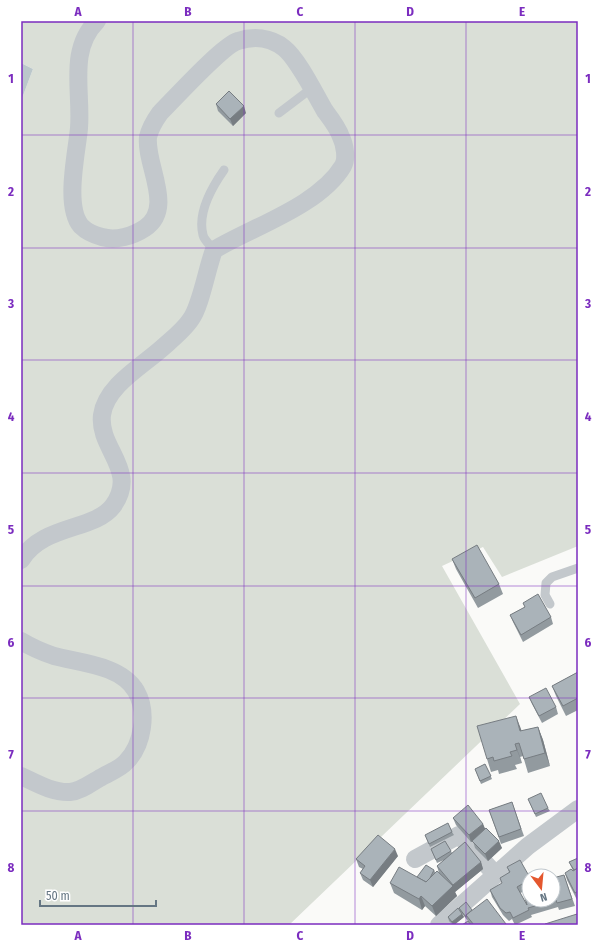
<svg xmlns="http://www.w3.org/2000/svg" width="599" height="946" font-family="'Fira Sans Condensed',sans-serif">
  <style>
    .green { fill: #dadfd7 }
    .water { fill: #bbc7cb }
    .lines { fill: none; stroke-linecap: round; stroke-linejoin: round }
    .lane { stroke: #c3c8cc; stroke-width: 9 }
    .street { stroke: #c3c8cc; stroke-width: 18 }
    .wall { fill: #929a9f; fill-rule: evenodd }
    .shaded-wall { fill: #777d82 }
    .building { fill: #aab3b9; stroke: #777d82 }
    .grid { fill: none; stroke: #7b2cbf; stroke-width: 1; stroke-opacity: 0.55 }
    .neatline { fill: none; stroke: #7b2cbf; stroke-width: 1.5 }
    .grid-label { font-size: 13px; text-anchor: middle; font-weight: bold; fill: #7b2cbf }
  </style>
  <rect width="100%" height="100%" fill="#fafaf8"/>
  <path class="green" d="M21,21h557v525l-76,31 -19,-30 -41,19 78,138 -231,221h-268v-824l12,-32 -12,-6z"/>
  <path class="water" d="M21,63l12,6 -12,32z"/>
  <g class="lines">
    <g class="lane">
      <path d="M279,113l33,-25"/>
      <path d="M214,250c-3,-4 -10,-10 -11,-15 -6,-23 9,-48 21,-65"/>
      <path d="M550,604l-5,-9 1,-12 6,-6 26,-9"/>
    </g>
    <g class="street">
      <path d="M21,560c22,-36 73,-29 92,-54 26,-36 -15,-57 -11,-91 4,-29 40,-49 59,-66 10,-9 23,-19 30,-30 10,-14 16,-51 23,-69 38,-23 105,-44 129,-84 4,-7 2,-21 -2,-29 -3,-9 -10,-18 -16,-26 -10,-17 -27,-52 -41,-63 -14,-11 -31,-12 -46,-7 -15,4 -64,58 -78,72 -5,7 -10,15 -12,24 -3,28 27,71 -3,91 -12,8 -29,13 -43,9 -8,-2 -15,-5 -21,-11 -17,-20 -4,-74 -2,-98 3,-37 -11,-78 18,-107"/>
      <path d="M21,641c10,6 21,11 33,15 26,7 67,9 82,35 12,21 7,54 -10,71 -6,7 -18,11 -26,16 -9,5 -19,13 -30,14 -17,1 -34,-9 -49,-16"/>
      <path d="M415,859l44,-24 37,40"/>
      <path d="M439,925l89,-79 50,-37"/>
    </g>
  </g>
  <g class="wall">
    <path d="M216,104l30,9 -13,13 -15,-15z"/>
    <path d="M452,559l47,25 4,10 -25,14 -22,-39z"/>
    <path d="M523,603l28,14 2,7 -30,18 -10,-20 -3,-7 15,-8z"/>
    <path d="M578,672v38l-12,6 -10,-20 -4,-10z"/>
    <path d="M529,697l27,10 2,7 -16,9 -10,-19z"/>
    <path d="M538,727l5,13 7,26 -22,7 -5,-17 -3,1 2,6 -7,2 2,4 -18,5 -1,-4 -7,2 -4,-13 34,-28z"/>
    <path d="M485,764l7,15 -11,5 -6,-15z"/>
    <path d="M528,799l20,9 2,3 -14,6z"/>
    <path d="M512,802l12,34 -23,8 -12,-34z"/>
    <path d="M453,818l30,6 2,5 17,19 -14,13 -13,-13 -2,-7 -2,1 -15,-17z"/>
    <path d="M452,832l2,3 -24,12 -5,-12z"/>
    <path d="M431,849l20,2 1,2 29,9 2,7 -28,23 2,4 -21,20 -11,-10 -3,4 -28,-17 -4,-10 27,-6 17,-7 1,2 4,1 -2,-7 7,-6 -7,3z"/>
    <path d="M398,856l-25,31 -10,-7 -3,-7 3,-4 -4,-2 -3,-8z"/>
    <path d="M578,858v41l-1,1 -10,-20 -2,-7 8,-2 -4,-9z"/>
    <path d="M507,867l22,9v24l35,-25 11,31 -16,4 -1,-3 -27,8 1,2 -17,8 -3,-6 -3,2 -6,-6 -11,-18 -2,-7 12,-6 7,-12zM523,892l4,13 -7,-12z"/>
    <path d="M459,908l13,2 34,14v1h-35l-11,-14z"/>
    <path d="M462,914l2,3 -10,8h-1l-4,-4 -1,-4z"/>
  </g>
  <g class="shaded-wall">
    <path d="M244,106l2,7 -13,13 -3,-7z"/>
    <path d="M516,716l5,13 4,16 -5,-14z"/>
    <path d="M538,727l5,13 7,26 -5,-13z"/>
    <path d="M515,744l5,13 2,6 -5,-13z"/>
    <path d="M483,824l3,7 -15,11 -2,-7z"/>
    <path d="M499,841l3,7 -14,13 -3,-7z"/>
    <path d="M395,849l3,7 -25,31 -3,-7z"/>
    <path d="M481,862l2,7 -28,23 2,4 -21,20 -4,-10 21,-21z"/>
    <path d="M421,896l4,10 -3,4 -3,-11z"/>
    <path d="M462,914l2,3 -10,8h-1l-1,-3z"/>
  </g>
  <g class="building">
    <path d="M229,91l15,15 -14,13 -14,-15z"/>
    <path d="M477,545l22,39 -24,14 -23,-39z"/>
    <path d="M538,594l13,23 -30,18 -11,-20 15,-8 -2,-4z"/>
    <path d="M578,672v26l-15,8 -11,-20z"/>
    <path d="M546,688l10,19 -17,9 -10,-19z"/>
    <path d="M516,716l4,15 18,-4 7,26 -21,6 -5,-16 -4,1 2,6 -7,2 2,4 -18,5 -1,-4 -6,2 -10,-33z"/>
    <path d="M485,764l6,12 -11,5 -5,-12z"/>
    <path d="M541,793l7,15 -13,6 -7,-15z"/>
    <path d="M512,802l9,27 -22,8 -10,-27z"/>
    <path d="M468,805l15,19 -14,11 -16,-17z"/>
    <path d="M448,823l4,9 -23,12 -4,-9z"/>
    <path d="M486,828l13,13 -14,13 -13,-13z"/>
    <path d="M378,835l17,14 -25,31 -10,-7 5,-7 -9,-7z"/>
    <path d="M445,841l6,10 -15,9 -5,-11z"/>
    <path d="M465,842l16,20 -28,23 -16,-19z"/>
    <path d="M578,858v10l-4,2 -5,-8z"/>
    <path d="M520,860l9,16v4l-12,7 10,18 -5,-18 7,-2v15h24v-22l11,-3 8,24 -15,4 -1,-3 -28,8 1,2 -16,8 -3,-6 -4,1 -6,-5 -10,-18 12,-7 -2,-5 10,-6 -3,-5z"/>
    <path d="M426,865l8,5 -4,8 -4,4 -9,-5z"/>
    <path d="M399,867l27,15 11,-11 16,15 -21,20 -11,-10 -2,3 -29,-16z"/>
    <path d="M578,868v23l-3,2 -10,-20 6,-4 2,2z"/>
    <path d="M487,899l19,25 -2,1h-30l-8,-10z"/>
    <path d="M466,902l6,8 -6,5v2l-7,-9z"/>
    <path d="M458,908l4,6 -10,8 -4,-5z"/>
    <path d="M577,914l1,3v8h-32l-1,-1z"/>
    <path d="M468,921l3,4h-9z"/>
  </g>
  <path class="grid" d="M133,21v904M244,21v904M355,21v904M466,21v904M21,135h557M21,248h557M21,360h557M21,473h557M21,586h557M21,698h557M21,811h557"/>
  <rect width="599" height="946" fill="none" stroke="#ffffff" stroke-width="44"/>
  <g transform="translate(541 888) rotate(164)"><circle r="19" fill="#ffffff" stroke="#c1c8cd"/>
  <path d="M0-3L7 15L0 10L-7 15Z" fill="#e4572e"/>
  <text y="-6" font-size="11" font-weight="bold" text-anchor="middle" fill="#657683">N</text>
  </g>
  <path d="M40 900v6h116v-6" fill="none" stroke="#657683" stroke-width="2"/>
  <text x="46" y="900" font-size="12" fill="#657683" stroke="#ffffff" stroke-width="3" paint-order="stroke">50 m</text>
  <rect x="22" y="22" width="555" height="902" class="neatline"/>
  <g class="grid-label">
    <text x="78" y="16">A</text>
    <text x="188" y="16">B</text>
    <text x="300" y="16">C</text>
    <text x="410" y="16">D</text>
    <text x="522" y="16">E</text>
    <text x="11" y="83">1</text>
    <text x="588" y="83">1</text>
    <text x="11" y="196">2</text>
    <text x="588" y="196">2</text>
    <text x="11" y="308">3</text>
    <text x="588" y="308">3</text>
    <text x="11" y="421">4</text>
    <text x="588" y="421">4</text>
    <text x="11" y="534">5</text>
    <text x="588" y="534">5</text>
    <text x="11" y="647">6</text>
    <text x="588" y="647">6</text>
    <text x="11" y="759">7</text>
    <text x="588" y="759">7</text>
    <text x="11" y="872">8</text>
    <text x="588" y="872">8</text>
    <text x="78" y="940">A</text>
    <text x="188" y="940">B</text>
    <text x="300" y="940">C</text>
    <text x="410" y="940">D</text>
    <text x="522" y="940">E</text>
  </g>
</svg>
